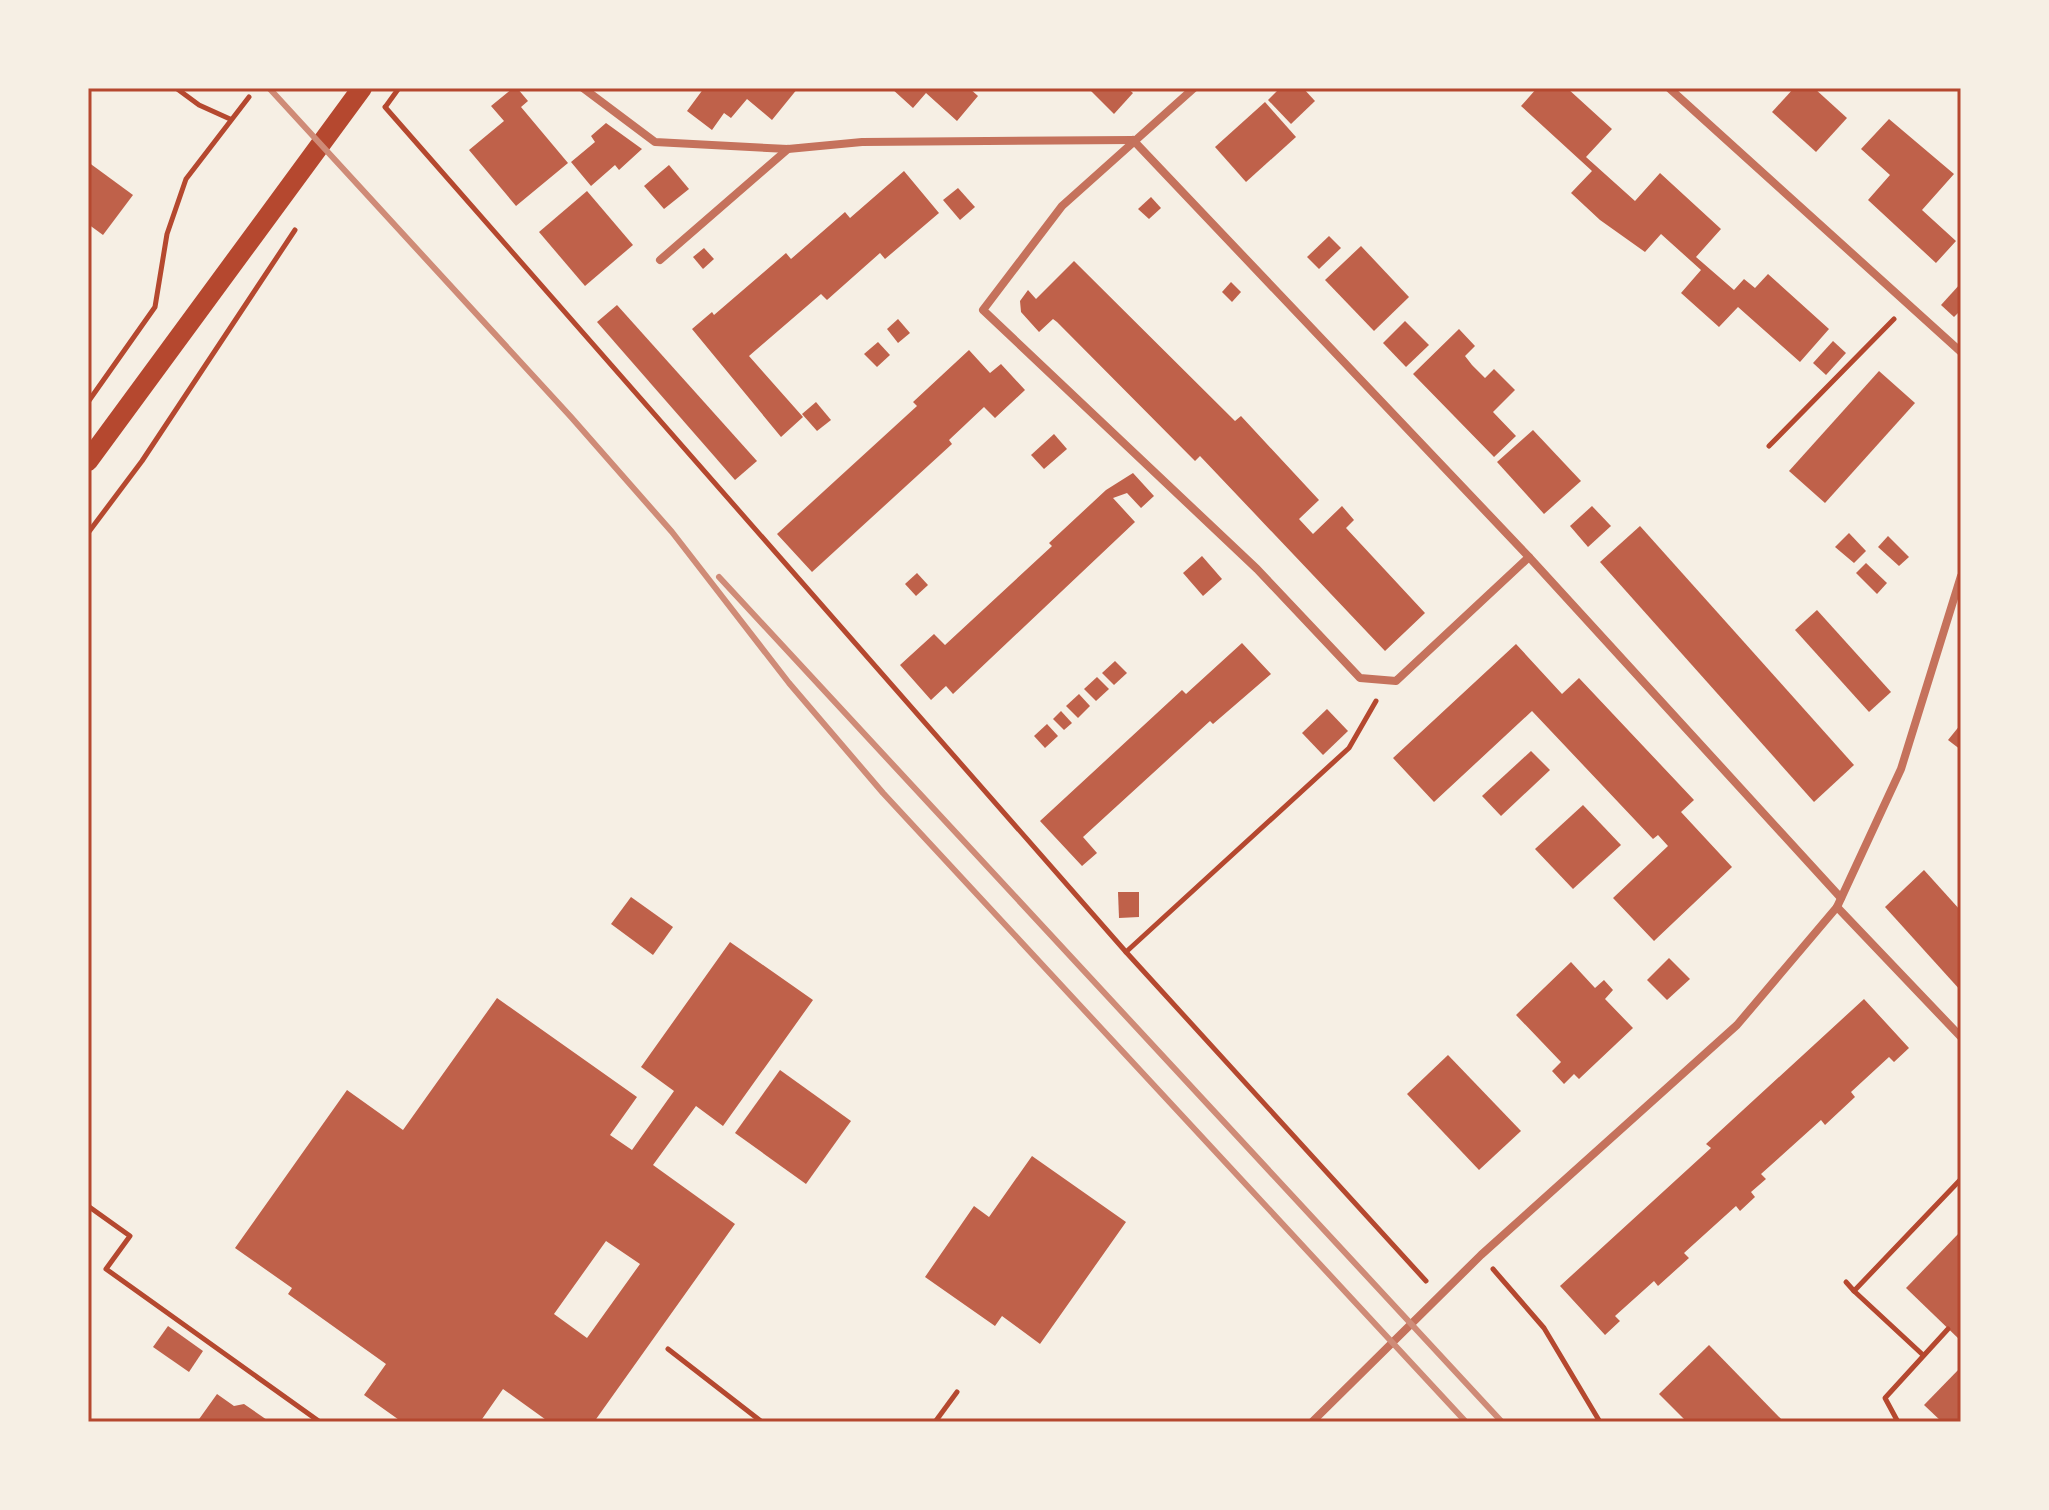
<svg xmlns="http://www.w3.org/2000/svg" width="2049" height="1510" font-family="'DejaVu Sans',sans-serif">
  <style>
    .building { fill: #bf614a; fill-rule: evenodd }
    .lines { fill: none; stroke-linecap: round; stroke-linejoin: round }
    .path { stroke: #b5482f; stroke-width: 5 }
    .minor { stroke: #c5725c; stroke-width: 8 }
    .primary { stroke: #b5482f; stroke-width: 20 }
    .rail { stroke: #cf8b77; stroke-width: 6 }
    .neatline { fill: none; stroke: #b5482f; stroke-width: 3 }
  </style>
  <rect width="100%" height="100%" fill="#f6efe4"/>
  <g class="building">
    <path d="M513,88h4l11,13 -7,6 47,56 -52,43 -47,-56 35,-29 -13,-15z"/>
    <path d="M704,88h94l-26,32 -25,-21 -16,19 -7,-5 -12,17 -25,-19z"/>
    <path d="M891,88h78l9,8 -21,25 -31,-28 -13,15z"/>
    <path d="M1088,88h39l6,5 -19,21z"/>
    <path d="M1280,88h23l12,13 -24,23 -23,-24z"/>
    <path d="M1537,88h30l45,41 -26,28 49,44 25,-28 61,56 -25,28 38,33 10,-11 11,9 13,-14 61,55 -29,33 -62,-55 -19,20 -38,-34 20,-23 -40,-36 -16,18 -45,-32 -29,-27 21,-22 -71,-65z"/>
    <path d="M1794,88h20l33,30 -31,34 -44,-40z"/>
    <path d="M1265,102l31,35 -50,45 -31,-35z"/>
    <path d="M1889,119l65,55 -32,36 34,31 -20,22 -68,-63 22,-25 -29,-26z"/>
    <path d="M606,123l36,26 -23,21 -4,-5 -24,21 -20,-24 24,-20 -4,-6z"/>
    <path d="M88,162l45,33 -30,40 -15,-11z"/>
    <path d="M669,165l20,24 -25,20 -20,-23z"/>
    <path d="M904,171l35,42 -54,46 -5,-6 -53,47 -6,-6 -72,62 54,61 -22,20 -89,-108 20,-17 2,3 72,-62 5,6 54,-47 5,6z"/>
    <path d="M958,188l17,19 -15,13 -17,-20z"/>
    <path d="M587,191l46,54 -48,41 -46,-54z"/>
    <path d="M1151,197l10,11 -12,11 -11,-10z"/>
    <path d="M1329,236l12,12 -22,21 -12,-12z"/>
    <path d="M1361,246l48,51 -35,34 -49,-51z"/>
    <path d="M704,248l10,11 -11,10 -10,-12z"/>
    <path d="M1074,261l161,160 6,-5 78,84 -20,19 14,15 29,-28 12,14 -8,8 79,85 -40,38 -185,-195 -5,5 -138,-139 -4,-3 -14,13 -18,-20 -1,-11 8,-11 8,9z"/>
    <path d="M1231,282l10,10 -9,10 -10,-10z"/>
    <path d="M1961,283v27l-7,7 -13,-12z"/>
    <path d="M617,305l140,156 -22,19 -138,-158z"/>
    <path d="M898,319l12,14 -12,10 -11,-14z"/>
    <path d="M1405,321l24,24 -23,22 -23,-24z"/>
    <path d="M1459,329l16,17 -10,10 7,9 13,13 9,-9 21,21 -22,22 23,24 -22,21 -81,-83z"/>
    <path d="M1833,341l13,12 -20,22 -13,-12z"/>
    <path d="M878,342l12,13 -13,12 -13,-13z"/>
    <path d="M969,350l21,23 11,-9 24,26 -30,28 -11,-11 -35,33 3,4 -140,128 -35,-38 140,-128 -4,-4z"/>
    <path d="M1879,371l36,32 -90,100 -36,-32z"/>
    <path d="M816,402l15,18 -14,11 -15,-17z"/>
    <path d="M1533,430l48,51 -37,33 -47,-52z"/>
    <path d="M1054,434l13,15 -23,20 -13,-14z"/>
    <path d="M1133,473l21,23 -13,12 -14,-15 -14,5 22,24 -182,172 -7,-8 -15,14 -31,-35 34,-31 11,11 107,-99 -3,-3 57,-53z"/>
    <path d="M1592,506l19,20 -23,21 -18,-21z"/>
    <path d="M1640,526l214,239 -40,37 -214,-240z"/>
    <path d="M1849,533l17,18 -12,12 -19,-16z"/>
    <path d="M1888,536l21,21 -10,9 -21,-19z"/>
    <path d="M1202,556l20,23 -19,17 -20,-23z"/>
    <path d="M1866,563l21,20 -10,11 -21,-21z"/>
    <path d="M917,573l11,12 -12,11 -11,-12z"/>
    <path d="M1817,610l74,82 -22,20 -74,-82z"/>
    <path d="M1242,643l29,31 -58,50 -3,-3 -127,116 14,16 -15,13 -42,-45 142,-131 4,4z"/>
    <path d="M1516,644l46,50 17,-16 115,122 -13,12 51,55 -78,74 -41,-43 55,-52 -10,-11 -5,4 -121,-128 -98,91 -41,-44z"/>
    <path d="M1115,661l12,12 -13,12 -12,-12z"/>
    <path d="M1097,677l12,12 -13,12 -12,-12z"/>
    <path d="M1079,694l11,12 -12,12 -12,-12z"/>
    <path d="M1327,709l21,22 -25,24 -21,-22z"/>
    <path d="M1061,711l11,12 -8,7 -11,-11z"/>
    <path d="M1047,724l11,12 -13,12 -11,-12z"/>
    <path d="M1961,724v26l-13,-10z"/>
    <path d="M1531,751l19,19 -49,46 -19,-20z"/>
    <path d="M1583,805l38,40 -48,44 -38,-40z"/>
    <path d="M1924,870l37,41v80l-76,-84z"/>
    <path d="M1118,892h21v25l-20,1z"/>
    <path d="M631,897l42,30 -20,28 -42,-31z"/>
    <path d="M730,942l83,58 -90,126 -27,-20 -43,59 82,59 -141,198h-45l-46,-33 -23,33h-78l-38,-27 22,-31 -98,-70 4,-6 -57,-40 112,-158 56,40 94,-132 140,99 -27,38 22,15 42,-59 -33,-24zM606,1241l34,23 -53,74 -33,-24z"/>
    <path d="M1669,958l21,21 -23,21 -20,-20z"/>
    <path d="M1571,962l24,26 9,-8 9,10 -8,9 28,29 -54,51 -5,-5 -10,10 -12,-13 9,-9 -45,-47z"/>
    <path d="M1864,999l45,49 -15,14 -5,-5 -38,35 4,5 -30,28 -4,-5 -60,54 5,5 -15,13 4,5 -15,14 -4,-5 -52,47 5,5 -31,28 -4,-5 -39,35 5,5 -15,14 -45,-49 151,-138 -5,-4z"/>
    <path d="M1448,1055l73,76 -42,39 -72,-76z"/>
    <path d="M780,1070l71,51 -45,63 -71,-51z"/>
    <path d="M1032,1156l94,66 -86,122 -38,-28 -7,10 -70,-49 49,-71 15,11z"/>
    <path d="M1961,1231v110l-55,-53z"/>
    <path d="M168,1326l35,25 -14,21 -36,-25z"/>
    <path d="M1709,1345l75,77h-97l-28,-28z"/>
    <path d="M1961,1367v55h-19l-18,-17z"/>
    <path d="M217,1394l17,12 10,-2 26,18h-73z"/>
  </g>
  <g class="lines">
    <g class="path">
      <path d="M176,88l23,17 31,14"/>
      <path d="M426,88h11"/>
      <path d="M386,106l13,-18"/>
      <path d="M385,107l741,845 300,329"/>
      <path d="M88,402l67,-95 12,-73 19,-55 63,-82"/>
      <path d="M1769,446l125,-127"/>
      <path d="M88,533l54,-72 153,-231"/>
      <path d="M1126,952l223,-204 27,-47"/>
      <path d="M88,1206l42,30 -24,33 214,153"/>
      <path d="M1493,1269l51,59 56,94"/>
      <path d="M1846,1282l8,9"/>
      <path d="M668,1349l94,73"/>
      <path d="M1923,1355l-69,-64 107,-112"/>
      <path d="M935,1422l22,-30"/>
      <path d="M1898,1422l-13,-24 63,-69"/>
    </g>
    <g class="minor">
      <path d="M583,88l72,54 133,7 74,-7 270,-2"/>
      <path d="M1194,88l-132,118 -79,104 274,259 103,109 36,3 133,-124"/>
      <path d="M1669,88l292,264"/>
      <path d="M1133,140l396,417 312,341"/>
      <path d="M660,260l128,-111"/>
      <path d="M1837,907l124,130"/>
      <path d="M1312,1422l169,-167 256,-230 100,-118 64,-138 60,-193"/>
    </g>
    <path class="primary" d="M88,461l274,-373"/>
    <g class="rail">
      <path d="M269,88l302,329 101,115 117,151 94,110 583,629"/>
      <path d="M719,577l783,845"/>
    </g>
  </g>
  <rect width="2049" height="1510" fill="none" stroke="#f6efe4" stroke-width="180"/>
  <rect x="90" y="90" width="1869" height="1330" class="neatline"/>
</svg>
